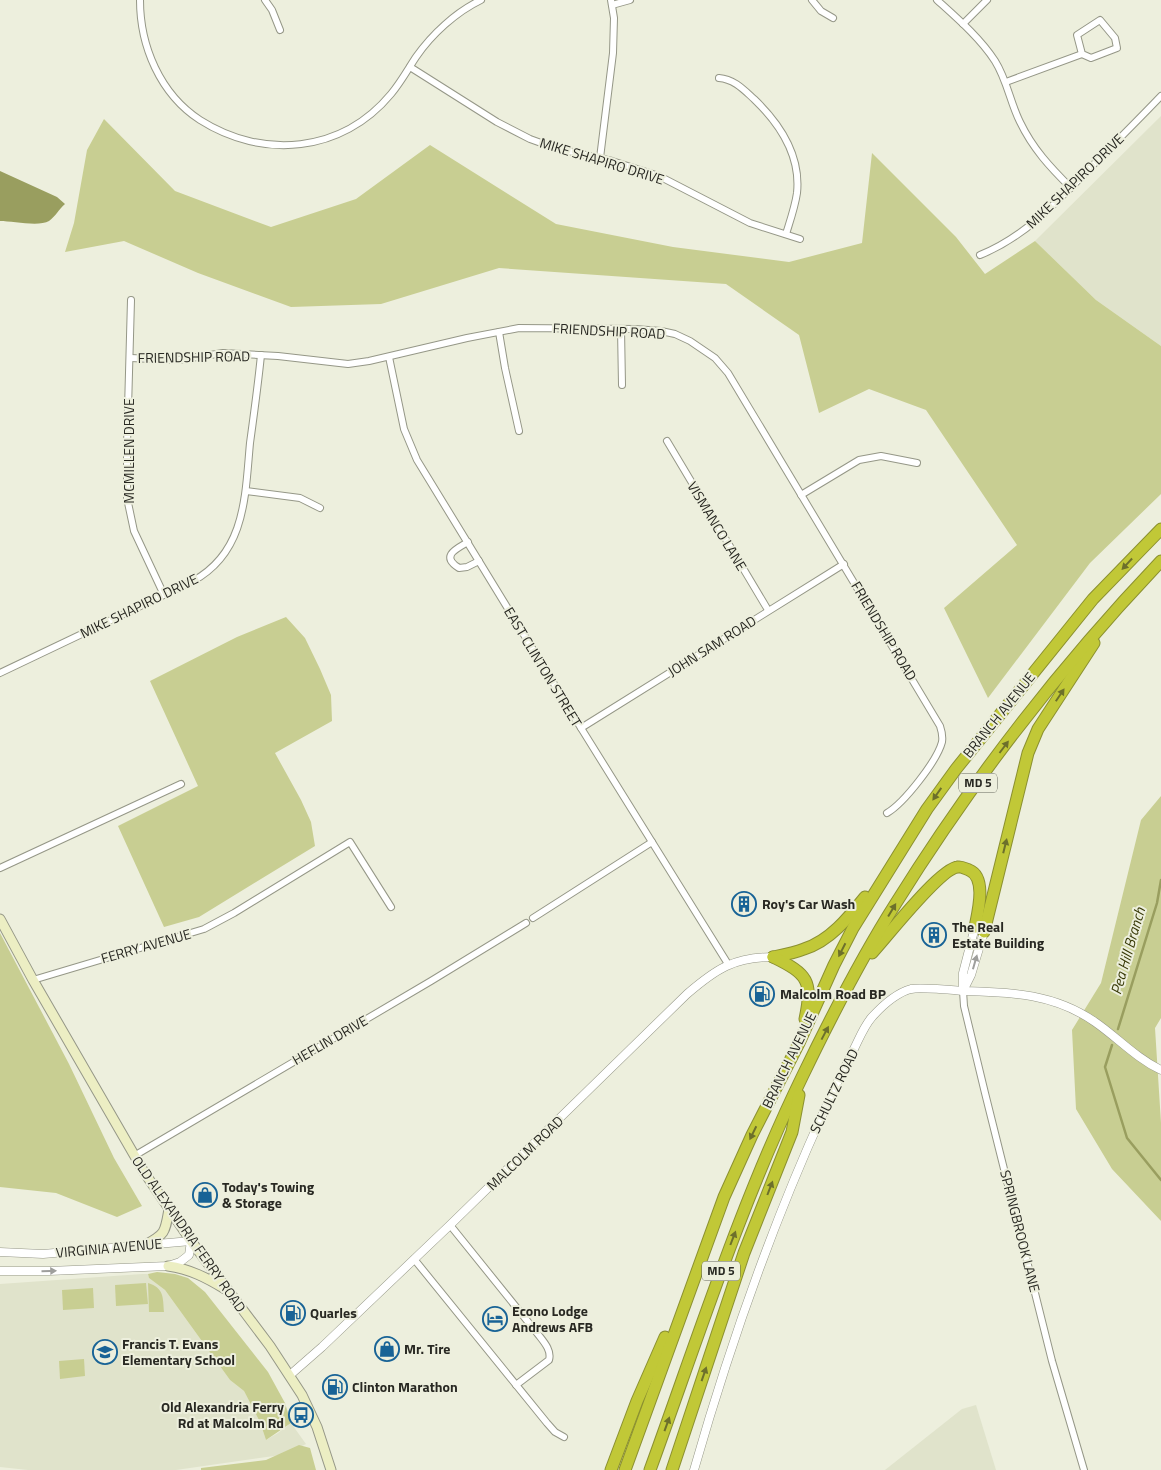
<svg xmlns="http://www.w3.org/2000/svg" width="1161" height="1470" font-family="'Titillium Web',sans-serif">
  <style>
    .built { fill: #e0e3cb }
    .green { fill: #c8ce92 }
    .water { fill: #999e5f }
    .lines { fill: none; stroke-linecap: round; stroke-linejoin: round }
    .stream { stroke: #999e5f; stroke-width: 2.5 }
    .minor-casing { stroke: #959787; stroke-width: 8 }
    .tertiary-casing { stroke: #959787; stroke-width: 9 }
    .secondary-casing { stroke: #959787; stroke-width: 11 }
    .motorway-casing { stroke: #8b9030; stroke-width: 13 }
    .minor { stroke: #fff; stroke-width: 6 }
    .tertiary { stroke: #fff; stroke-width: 8 }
    .secondary { stroke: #eceec3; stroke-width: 9 }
    .motorway { stroke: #c1c837; stroke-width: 11 }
    .oneway { fill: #6d702b }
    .oneway2 { fill: #9e9e9c }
    .labels { text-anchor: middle; stroke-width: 4; stroke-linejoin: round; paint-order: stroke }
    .shield { fill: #edefdd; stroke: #63645a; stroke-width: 1 }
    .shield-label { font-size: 12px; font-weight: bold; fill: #282822 }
    .street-label { font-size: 14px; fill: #282822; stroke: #edefdd }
    .poi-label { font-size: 14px; font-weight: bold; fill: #282822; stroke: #edefdd; text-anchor: start }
    .water-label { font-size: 15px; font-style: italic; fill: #373906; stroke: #edefdd }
  </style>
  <rect width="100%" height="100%" fill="#edefdd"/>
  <g class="built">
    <path d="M1161,116v230l-65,-46 -61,-59z"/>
    <path d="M142,1274h6l1,4 16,12 65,90 14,11 16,31 6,18 12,-7 13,-10 15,21 -16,8 -16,4 -98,14h-148l-28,-3v-183z"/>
    <path d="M976,1405l20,65h-111l77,-61z"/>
  </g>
  <g class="green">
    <path d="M104,119l71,72 96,36 85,-28 74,-54 126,79 117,23 116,15 73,-19 10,-90 84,84 29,37 50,-33 61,59 65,46v148l-71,69 -102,135 -44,-90 73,-63 -91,-135 -57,-21 -50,24 -20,-78 -73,-51 -227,-16 -118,36 -90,3 -93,-34 -74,-32 -59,11 9,-29 13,-73z"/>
    <path d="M286,617l19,21 15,31 11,26 1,26 -57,32 26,47 10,22 4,24 -116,71 -35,10 -46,-101 80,-40 -48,-105 87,-44z"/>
    <path d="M1161,796v222l-6,10 6,95v98l-49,-52 -36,-60 -4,-79 29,-47 40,-163z"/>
    <path d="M0,933l69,131 45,94 28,48 -25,11 -61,-24 -56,-6z"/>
    <path d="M157,1272l18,2 13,4 17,14 63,80 17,31 6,20 -25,17 -6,-18 -16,-31 -14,-11 -65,-90 -16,-12 -1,-4z"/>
    <path d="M146,1283l2,21 -32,2 -1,-21z"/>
    <path d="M148,1283c16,5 15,14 16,29h-15z"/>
    <path d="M93,1288l1,20 -31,2 -1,-20z"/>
    <path d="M84,1359l1,17 -25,3 -1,-18z"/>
    <path d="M299,1445l11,3 6,22h-115v-2l65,-8z"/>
  </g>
  <path class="water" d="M0,171l57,26 8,7c-6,5 -10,13 -16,17 -10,6 -37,0 -49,0z"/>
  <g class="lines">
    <g class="stream">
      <path d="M1118,1029l39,-126 4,-23"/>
      <path d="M1112,1045l-7,22 22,71 34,42"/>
    </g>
    <defs>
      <g id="minor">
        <path d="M140,0c0,46 20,94 60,120 63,40 142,33 191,-26 10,-12 17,-25 25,-37 16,-23 40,-45 65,-57"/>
        <path d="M265,0l7,10 8,20"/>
        <path d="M812,0l9,11 12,7"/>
        <path d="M937,0c21,19 43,38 58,61 12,19 15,41 25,61 13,27 30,45 51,66"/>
        <path d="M612,5l18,-5"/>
        <path d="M1100,20l15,18 2,10 -26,10 -9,-4 -5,-19z"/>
        <path d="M963,24l24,-24"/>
        <path d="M410,67l87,55 33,17 25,9 57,13 47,15 91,47 50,16"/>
        <path d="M719,78c15,1 25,12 35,21 26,25 47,56 43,94 -2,14 -7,28 -11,41"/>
        <path d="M1006,82l76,-28"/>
        <path d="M600,158l13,-105 1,-35 -3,-18"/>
        <path d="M980,255c45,-18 78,-54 111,-88 23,-23 47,-47 70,-71"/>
        <path d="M131,300l-4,145v53l7,33 30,64"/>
        <path d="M621,329l1,56"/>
        <path d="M499,332l6,36 14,63"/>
        <path d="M389,357l15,72 13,31 164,268 147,236"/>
        <path d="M130,358l48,2 45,-7 55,3 70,8 21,-3 98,-23 52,-10 116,1 26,2 14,3 15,7 25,17 13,15 212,353c2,6 3,10 2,16 -5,19 -38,61 -55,71"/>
        <path d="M667,441l101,169"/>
        <path d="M246,491l54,7 20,10"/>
        <path d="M801,495l58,-35 22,-4 36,7"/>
        <path d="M468,542c-12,7 -28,14 -9,26l8,-1 12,-6"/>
        <path d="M0,673l193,-92c53,-29 52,-85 57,-138 4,-29 8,-58 11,-88"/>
        <path d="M581,728l263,-164"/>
        <path d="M0,868l181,-84"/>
        <path d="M533,918l119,-76"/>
        <path d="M33,980l171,-51 30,-16 116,-71 41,65"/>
        <path d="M963,991l1,15 21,87 67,268 32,109"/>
        <path d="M134,1156l297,-175 95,-58"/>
        <path d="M450,1225l87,108c6,8 15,17 12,27l-33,25"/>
        <path d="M414,1259l133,164 8,9 9,5"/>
      </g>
      <g id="tertiary">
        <path d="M964,989l7,-14 13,-43"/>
        <path d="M963,991v-18l12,-46"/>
        <path d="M0,1252l43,2 148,-13 -2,14 -9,7 -12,4 -119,5h-49"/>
        <path d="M290,1375l32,-28 128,-122 237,-231c29,-25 47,-37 86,-37"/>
        <path d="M694,1470c35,-122 77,-243 130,-359 9,-21 20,-41 30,-62 5,-10 10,-23 18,-32 10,-11 24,-24 39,-28 9,-2 41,1 53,2 48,1 91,3 131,31 23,16 41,36 66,48"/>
      </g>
      <g id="secondary">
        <path d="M0,919l33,61 111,192 47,69 79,105 32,49 15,32 14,43"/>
        <path d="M145,1245c21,-11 20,-13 24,-36"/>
        <path d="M168,1266c22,3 39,12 57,23"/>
      </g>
      <g id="motorway">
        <path d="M984,932l44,-179 10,-24 56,-86"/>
        <path d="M872,953c15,-16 68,-85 86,-86 3,-1 8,2 11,3 18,7 9,42 6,57"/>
        <path d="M773,957c10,-2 21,-4 31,-8 26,-8 45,-32 61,-52"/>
        <path d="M773,957c35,17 40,24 32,62"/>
        <path d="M611,1470l26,-69 28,-64"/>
        <path d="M625,1470l99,-273 28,-62 47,-92 35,-78 19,-37 74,-119 29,-40 137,-170 68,-70"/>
        <path d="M650,1470c48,-132 91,-268 153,-395 28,-58 58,-117 93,-172 76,-122 166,-238 265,-342"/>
        <path d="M672,1470l72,-217 48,-121 7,-37"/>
      </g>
    </defs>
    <use href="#minor" class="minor-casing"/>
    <use href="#tertiary" class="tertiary-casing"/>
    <use href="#secondary" class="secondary-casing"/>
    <use href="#motorway" class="motorway-casing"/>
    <use href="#minor" class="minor"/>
    <use href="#tertiary" class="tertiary"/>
    <use href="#secondary" class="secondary"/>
    <use href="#motorway" class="motorway"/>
  </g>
  <defs><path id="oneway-solid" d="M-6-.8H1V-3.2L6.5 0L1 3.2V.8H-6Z" transform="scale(1.25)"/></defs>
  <g class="oneway">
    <use href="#oneway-solid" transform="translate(1127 564) rotate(133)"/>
    <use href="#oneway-solid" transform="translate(1060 695) rotate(-56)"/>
    <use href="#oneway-solid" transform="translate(1004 747) rotate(-53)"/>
    <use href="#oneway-solid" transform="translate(937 794) rotate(125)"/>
    <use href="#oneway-solid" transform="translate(1005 846) rotate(-76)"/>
    <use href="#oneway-solid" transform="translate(892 910) rotate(-59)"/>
    <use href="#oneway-solid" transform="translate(842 950) rotate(117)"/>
    <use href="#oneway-solid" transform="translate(825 1033) rotate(-62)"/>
    <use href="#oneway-solid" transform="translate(753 1133) rotate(116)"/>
    <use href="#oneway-solid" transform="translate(770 1188) rotate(-69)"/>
    <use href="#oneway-solid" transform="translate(733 1238) rotate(-69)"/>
    <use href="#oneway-solid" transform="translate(704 1374) rotate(-71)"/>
    <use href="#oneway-solid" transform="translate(667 1424) rotate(-70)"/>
  </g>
  <g class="oneway2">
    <use href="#oneway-solid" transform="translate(975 962) rotate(-74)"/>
    <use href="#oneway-solid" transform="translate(49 1271) rotate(-2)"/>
  </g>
  <defs>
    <symbol id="building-ring" viewBox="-11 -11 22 22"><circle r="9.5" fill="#edefdd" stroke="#186396" stroke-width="1.5"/><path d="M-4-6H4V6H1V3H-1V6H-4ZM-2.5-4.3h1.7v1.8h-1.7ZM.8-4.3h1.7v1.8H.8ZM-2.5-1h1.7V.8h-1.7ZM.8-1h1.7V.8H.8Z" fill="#186396"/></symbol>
    <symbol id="fuel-ring" viewBox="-11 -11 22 22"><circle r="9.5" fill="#edefdd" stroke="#186396" stroke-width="1.5"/><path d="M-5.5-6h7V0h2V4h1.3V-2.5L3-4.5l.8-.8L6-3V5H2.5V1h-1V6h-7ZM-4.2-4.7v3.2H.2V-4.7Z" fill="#186396"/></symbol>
    <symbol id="shop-ring" viewBox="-11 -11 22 22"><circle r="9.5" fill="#edefdd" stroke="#186396" stroke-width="1.5"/><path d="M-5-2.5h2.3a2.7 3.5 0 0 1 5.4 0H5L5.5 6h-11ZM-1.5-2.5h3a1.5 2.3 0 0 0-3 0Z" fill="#186396"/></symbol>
    <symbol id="hotel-ring" viewBox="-11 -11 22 22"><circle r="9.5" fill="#edefdd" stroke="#186396" stroke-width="1.5"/><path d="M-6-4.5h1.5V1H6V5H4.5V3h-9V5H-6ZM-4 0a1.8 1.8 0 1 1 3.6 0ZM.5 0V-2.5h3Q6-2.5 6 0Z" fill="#186396"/></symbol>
    <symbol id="school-ring" viewBox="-11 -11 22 22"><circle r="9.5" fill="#edefdd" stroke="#186396" stroke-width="1.5"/><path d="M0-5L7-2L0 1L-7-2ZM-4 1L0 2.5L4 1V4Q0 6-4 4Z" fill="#186396"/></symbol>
    <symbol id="bus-ring" viewBox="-11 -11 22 22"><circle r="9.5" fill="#edefdd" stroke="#186396" stroke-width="1.5"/><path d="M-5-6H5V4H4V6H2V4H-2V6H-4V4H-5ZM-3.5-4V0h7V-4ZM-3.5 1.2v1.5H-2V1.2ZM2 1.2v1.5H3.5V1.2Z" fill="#186396"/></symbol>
  </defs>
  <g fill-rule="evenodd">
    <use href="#building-ring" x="730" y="890" width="28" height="28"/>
    <use href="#building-ring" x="920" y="921" width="28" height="28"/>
    <use href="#fuel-ring" x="748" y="980" width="28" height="28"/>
    <use href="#shop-ring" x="191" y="1181" width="28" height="28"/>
    <use href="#fuel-ring" x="279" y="1299" width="28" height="28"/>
    <use href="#hotel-ring" x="481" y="1305" width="28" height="28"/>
    <use href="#shop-ring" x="373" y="1335" width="28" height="28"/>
    <use href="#school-ring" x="91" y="1338" width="28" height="28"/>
    <use href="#fuel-ring" x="321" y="1373" width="28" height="28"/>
    <use href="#bus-ring" x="287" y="1401" width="28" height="28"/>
  </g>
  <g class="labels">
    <g class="shield">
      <rect x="959" y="773.5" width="38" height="19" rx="4"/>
      <rect x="702" y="1261.5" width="38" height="19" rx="4"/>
    </g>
    <g class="shield-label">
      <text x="978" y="787">MD 5</text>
      <text x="721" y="1275">MD 5</text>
    </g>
    <g class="street-label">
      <text transform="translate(602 161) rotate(17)" y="5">MIKE SHAPIRO DRIVE</text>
      <text transform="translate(1075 181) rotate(-44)" y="5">MIKE SHAPIRO DRIVE</text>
      <text transform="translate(609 331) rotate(3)" y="5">FRIENDSHIP ROAD</text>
      <text transform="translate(194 357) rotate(-1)" y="5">FRIENDSHIP ROAD</text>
      <text transform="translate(129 451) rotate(-90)" y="5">MCMILLEN DRIVE</text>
      <text transform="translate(717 526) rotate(59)" y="5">VISMANCO LANE</text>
      <text transform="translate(139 606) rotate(-26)" y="5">MIKE SHAPIRO DRIVE</text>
      <text transform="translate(884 631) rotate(59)" y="5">FRIENDSHIP ROAD</text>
      <text transform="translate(712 646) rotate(-32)" y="5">JOHN SAM ROAD</text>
      <text transform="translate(543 667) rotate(59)" y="5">EAST CLINTON STREET</text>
      <text transform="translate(999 715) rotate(-51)" y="5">BRANCH AVENUE</text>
      <text transform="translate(146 946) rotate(-16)" y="5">FERRY AVENUE</text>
      <text transform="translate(330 1040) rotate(-30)" y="5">HEFLIN DRIVE</text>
      <text transform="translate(789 1060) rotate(-64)" y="5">BRANCH AVENUE</text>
      <text transform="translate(834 1091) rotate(-64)" y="5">SCHULTZ ROAD</text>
      <text transform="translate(525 1153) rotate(-44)" y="5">MALCOLM ROAD</text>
      <text transform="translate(1020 1231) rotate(76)" y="5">SPRINGBROOK LANE</text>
      <text transform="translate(189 1234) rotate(55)" y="5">OLD ALEXANDRIA FERRY ROAD</text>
      <text transform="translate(109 1248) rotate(-5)" y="5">VIRGINIA AVENUE</text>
    </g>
    <g class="poi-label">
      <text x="762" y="909">Roy's Car Wash</text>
      <text x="952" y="932">The Real<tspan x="952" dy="16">Estate Building</tspan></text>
      <text x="780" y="999">Malcolm Road BP</text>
      <text x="222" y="1192">Today's Towing<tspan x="222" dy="16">&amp; Storage</tspan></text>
      <text x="512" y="1316">Econo Lodge<tspan x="512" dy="16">Andrews AFB</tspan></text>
      <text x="310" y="1318">Quarles</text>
      <text x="122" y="1349">Francis T. Evans<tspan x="122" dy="16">Elementary School</tspan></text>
      <text x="404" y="1354">Mr. Tire</text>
      <text x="352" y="1392">Clinton Marathon</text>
      <text x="284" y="1412" text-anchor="end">Old Alexandria Ferry<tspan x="284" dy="16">Rd at Malcolm Rd</tspan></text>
    </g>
    <g class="water-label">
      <text transform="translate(1128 951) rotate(-74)" y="5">Pea Hill Branch</text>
    </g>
  </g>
</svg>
